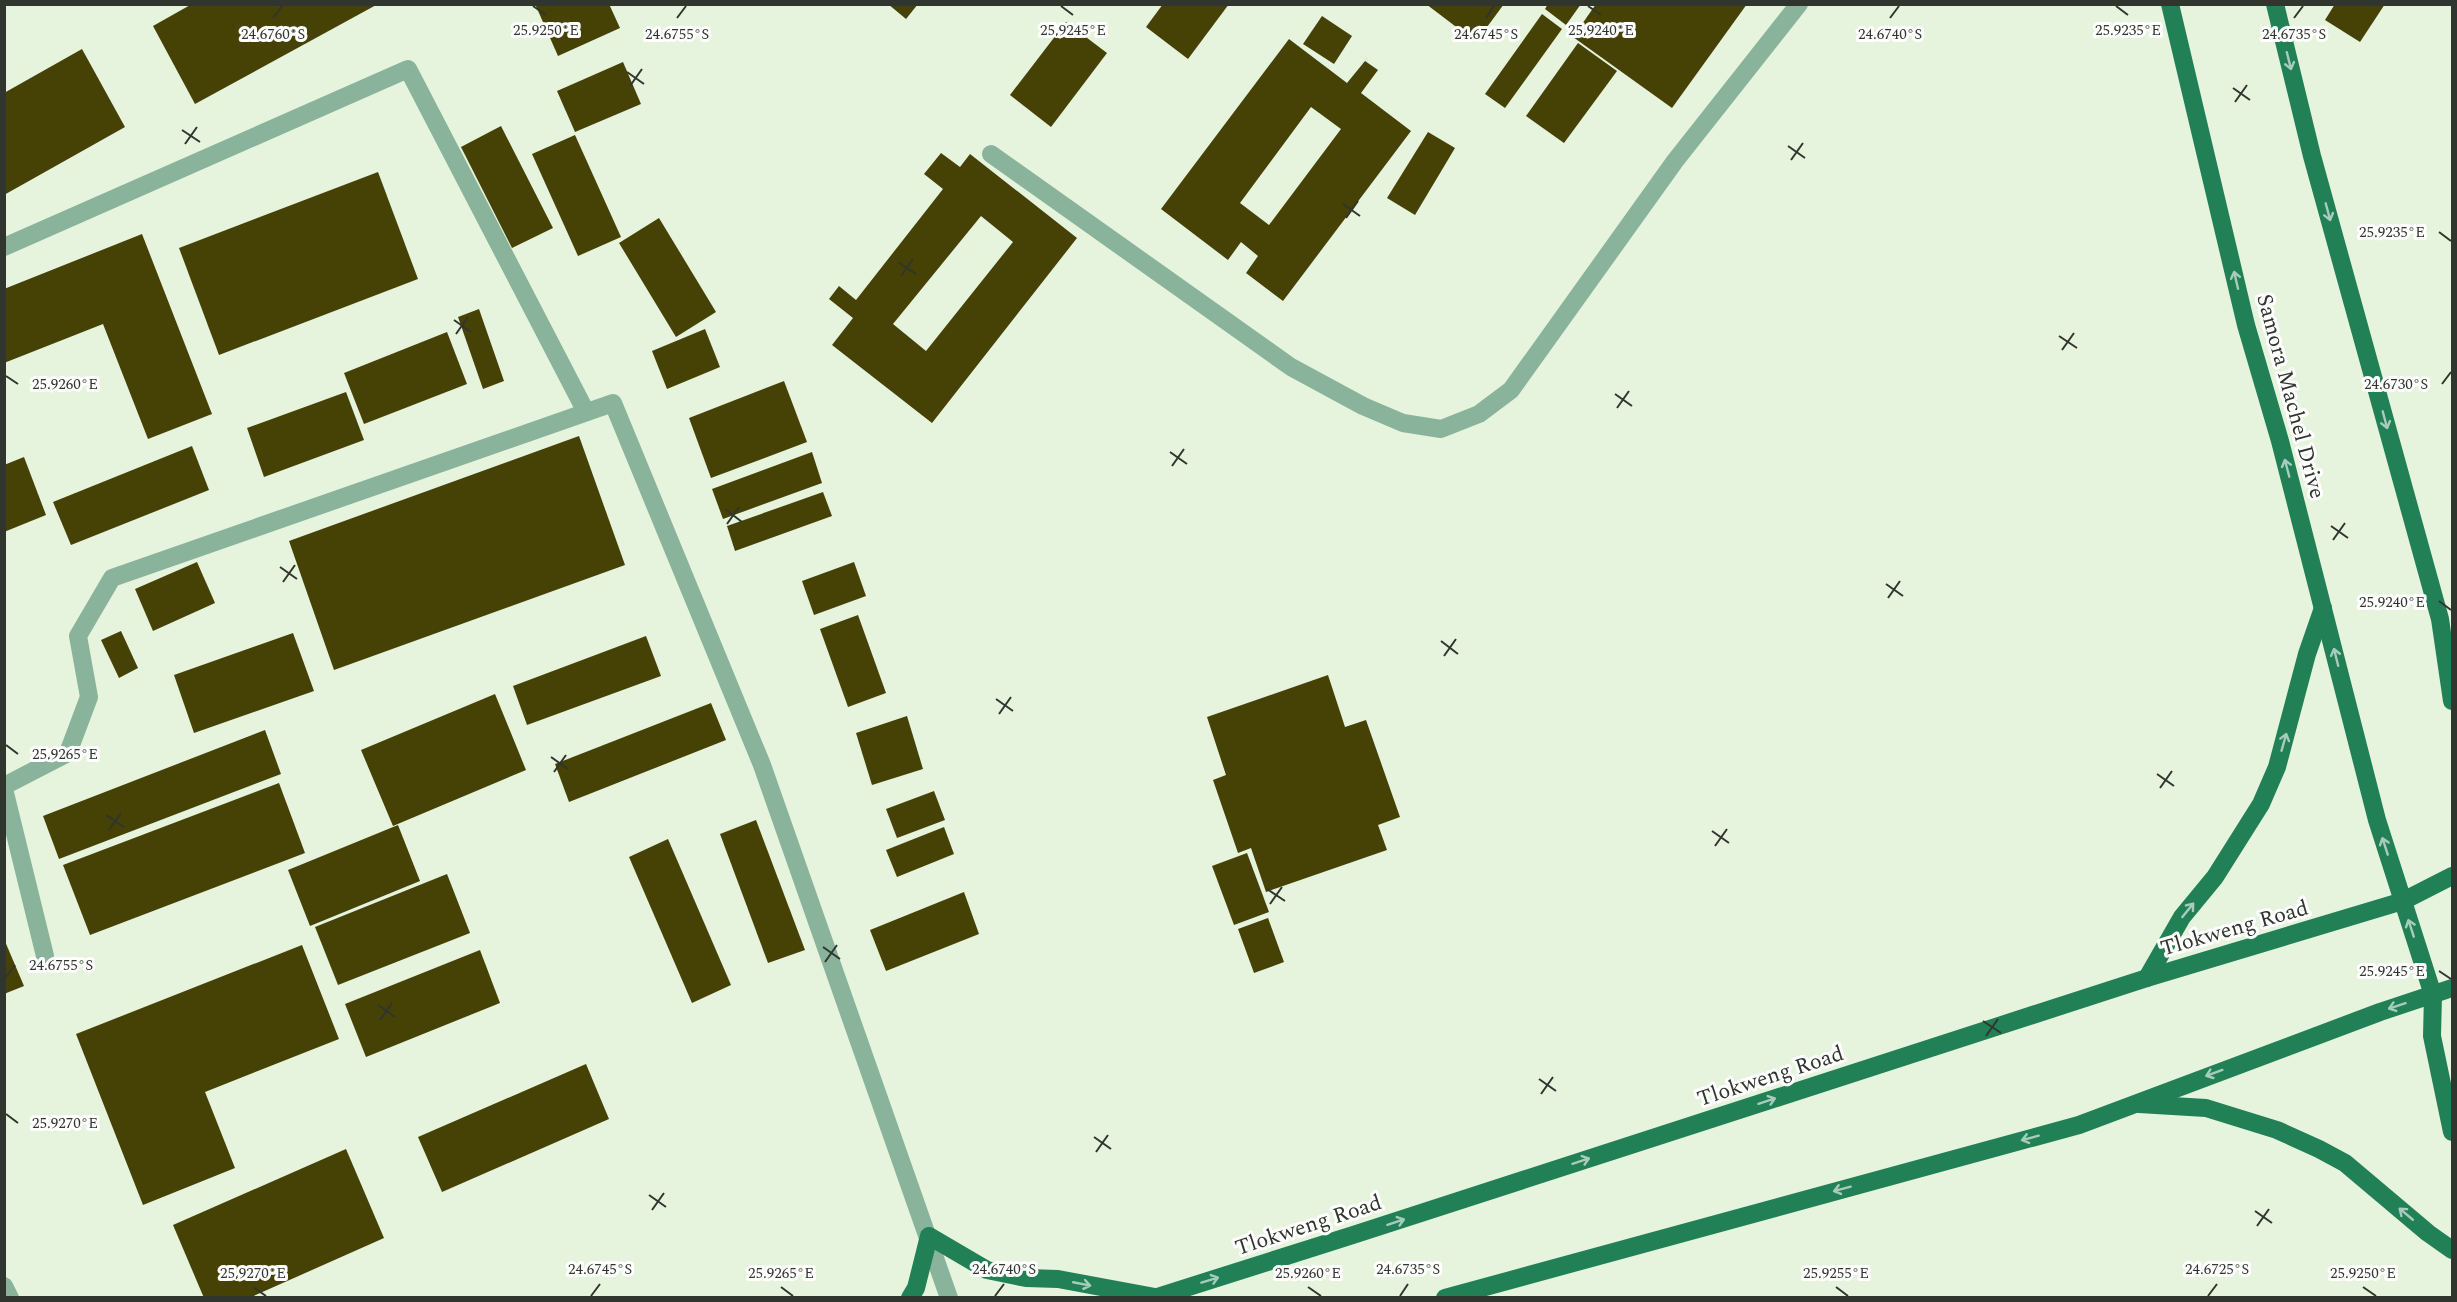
<svg xmlns="http://www.w3.org/2000/svg" width="2457" height="1302" font-family="Spectral,serif">
  <style>
    .building { fill: #464205; fill-rule: evenodd }
    .lines { fill: none; stroke-linecap: round; stroke-linejoin: round }
    .minor { stroke: #89b39b; stroke-width: 18 }
    .major { stroke: #228057; stroke-width: 18 }
    .oneway { stroke: #a7ccbc }
    .ticks { fill: none; stroke: #30352d; stroke-width: 2 }
    .labels { text-anchor: middle; stroke-width: 6; stroke-linejoin: round; paint-order: stroke }
    .street-label { font-size: 22px; fill: #30352d; stroke: #fff }
    .ticks-label { font-size: 15px; text-anchor: middle; fill: #30352d; stroke: #fff; stroke-width: 6; stroke-linejoin: round; paint-order: stroke }
  </style>
  <rect width="100%" height="100%" fill="#e6f3dd"/>
  <g class="building">
    <path d="M192,4h186l-183,100 -42,-78z"/>
    <path d="M535,4h74l11,24 -62,28z"/>
    <path d="M888,4h30l-12,15z"/>
    <path d="M1163,4h66l-41,55 -42,-32z"/>
    <path d="M1426,4h78l-28,38z"/>
    <path d="M1548,4h33l-15,21 -21,-16z"/>
    <path d="M1596,4h151l-75,104 -99,-71z"/>
    <path d="M2335,4h50l-25,38 -35,-22z"/>
    <path d="M1542,14l20,15 -57,79 -20,-14z"/>
    <path d="M1322,16l30,20 -18,28 -31,-20z"/>
    <path d="M1066,22l41,31 -56,74 -41,-32z"/>
    <path d="M1289,39l58,44 18,-22 13,9 -17,23 50,38 -128,170 -37,-28 12,-17 -17,-14 -13,18 -67,-51zM1311,107l30,22 -72,96 -29,-22z"/>
    <path d="M1578,43l39,28 -53,72 -38,-27z"/>
    <path d="M82,49l43,78 -121,68v-102z"/>
    <path d="M623,62l18,42 -66,28 -18,-41z"/>
    <path d="M501,126l52,102 -41,20 -51,-101z"/>
    <path d="M1428,132l27,16 -40,67 -28,-17z"/>
    <path d="M575,135l46,102 -43,19 -46,-102z"/>
    <path d="M941,153l19,14 10,-13 107,84 -145,185 -100,-78 21,-27 -24,-19 10,-13 17,14 87,-111 -19,-15zM981,216l32,26 -87,109 -33,-27z"/>
    <path d="M378,172l40,107 -199,76 -40,-107z"/>
    <path d="M659,218l57,94 -40,25 -57,-94z"/>
    <path d="M142,234l70,180 -64,25 -45,-115 -99,39v-74z"/>
    <path d="M479,309l25,72 -21,8 -25,-72z"/>
    <path d="M705,329l15,38 -53,22 -15,-38z"/>
    <path d="M447,332l20,52 -103,40 -20,-51z"/>
    <path d="M784,381l23,61 -96,36 -22,-60z"/>
    <path d="M346,392l18,48 -100,37 -17,-49z"/>
    <path d="M579,436l46,129 -291,105 -45,-129z"/>
    <path d="M192,446l17,44 -138,55 -18,-43z"/>
    <path d="M812,452l10,31 -99,36 -11,-30z"/>
    <path d="M24,457l22,58 -42,17v-67z"/>
    <path d="M823,492l9,24 -97,35 -8,-25z"/>
    <path d="M197,562l18,41 -62,28 -18,-42z"/>
    <path d="M854,562l12,34 -52,19 -12,-34z"/>
    <path d="M858,615l28,78 -38,14 -28,-78z"/>
    <path d="M121,631l17,37 -19,10 -18,-38z"/>
    <path d="M293,633l21,58 -120,42 -20,-58z"/>
    <path d="M646,636l15,40 -134,49 -14,-39z"/>
    <path d="M1328,675l17,52 21,-7 34,97 -22,8 9,25 -121,42 -15,-44 -13,5 -25,-73 13,-5 -19,-58z"/>
    <path d="M495,694l31,76 -133,56 -32,-76z"/>
    <path d="M711,703l15,37 -157,62 -14,-38z"/>
    <path d="M907,716l16,53 -51,16 -16,-52z"/>
    <path d="M265,730l16,44 -222,85 -16,-43z"/>
    <path d="M279,783l26,70 -215,82 -27,-70z"/>
    <path d="M934,791l11,29 -48,18 -11,-29z"/>
    <path d="M756,820l49,130 -37,13 -48,-129z"/>
    <path d="M398,825l22,56 -110,45 -22,-56z"/>
    <path d="M944,827l10,27 -57,23 -11,-27z"/>
    <path d="M668,839l63,146 -39,18 -63,-146z"/>
    <path d="M1247,853l22,59 -35,13 -22,-59z"/>
    <path d="M447,874l23,59 -132,52 -23,-58z"/>
    <path d="M964,892l15,42 -93,37 -16,-41z"/>
    <path d="M1268,918l16,44 -30,11 -16,-44z"/>
    <path d="M4,939l20,47 -20,8z"/>
    <path d="M302,945l37,94 -134,53 30,76 -92,37 -67,-171z"/>
    <path d="M480,950l20,53 -134,54 -21,-53z"/>
    <path d="M586,1064l23,55 -167,73 -24,-55z"/>
    <path d="M346,1149l38,89 -135,60h-45l-31,-73z"/>
  </g>
  <g class="lines">
    <g class="minor">
      <path d="M991,154l300,213 72,39 40,17 38,6 38,-15 32,-24 164,-229 124,-157"/>
      <path d="M4,247l404,-178 178,343"/>
      <path d="M4,786l64,-33 21,-56 -11,-61 34,-58 501,-175 149,362 187,533"/>
      <path d="M4,789l41,167"/>
      <path d="M4,1286l6,12"/>
    </g>
    <g class="major">
      <path d="M2170,4l76,321 34,116 97,379 56,175 -1,41 20,96"/>
      <path d="M2275,4l37,152 128,463 12,82"/>
      <path d="M2147,978l35,-61 33,-40 46,-73 16,-37 30,-113 16,-46"/>
      <path d="M2139,1104l67,4 71,22 42,19 26,14 83,70 24,17"/>
      <path d="M910,1298l6,-10 13,-52 58,34 39,8 32,1 97,18"/>
      <path d="M1154,1298l199,-63 794,-257 256,-77 49,-25"/>
      <path d="M1445,1298l634,-173 301,-113 72,-24"/>
    </g>
  </g>
  <defs><path id="oneway-shaft" d="M-6 0H5M1.5-3L5.5 0L1.5 3" fill="none" stroke-width="1.6" stroke-linecap="round" stroke-linejoin="round" transform="scale(1.5)"/></defs>
  <g class="oneway">
    <use href="#oneway-shaft" transform="translate(2289 61) rotate(76)"/>
    <use href="#oneway-shaft" transform="translate(2328 212) rotate(75)"/>
    <use href="#oneway-shaft" transform="translate(2236 280) rotate(-103)"/>
    <use href="#oneway-shaft" transform="translate(2385 420) rotate(75)"/>
    <use href="#oneway-shaft" transform="translate(2287 468) rotate(-105)"/>
    <use href="#oneway-shaft" transform="translate(2336 657) rotate(-104)"/>
    <use href="#oneway-shaft" transform="translate(2284 742) rotate(-74)"/>
    <use href="#oneway-shaft" transform="translate(2385 846) rotate(-108)"/>
    <use href="#oneway-shaft" transform="translate(2188 910) rotate(-51)"/>
    <use href="#oneway-shaft" transform="translate(2411 928) rotate(-108)"/>
    <use href="#oneway-shaft" transform="translate(2397 1006) rotate(162)"/>
    <use href="#oneway-shaft" transform="translate(2214 1073) rotate(160)"/>
    <use href="#oneway-shaft" transform="translate(1767 1101) rotate(-18)"/>
    <use href="#oneway-shaft" transform="translate(2030 1138) rotate(165)"/>
    <use href="#oneway-shaft" transform="translate(1581 1161) rotate(-18)"/>
    <use href="#oneway-shaft" transform="translate(1842 1189) rotate(165)"/>
    <use href="#oneway-shaft" transform="translate(2406 1214) rotate(-140)"/>
    <use href="#oneway-shaft" transform="translate(1396 1222) rotate(-18)"/>
    <use href="#oneway-shaft" transform="translate(1210 1280) rotate(-17)"/>
    <use href="#oneway-shaft" transform="translate(1082 1284) rotate(11)"/>
  </g>
  <path class="ticks" d="M533,6l13,9M1061,6l12,9M1588,6l13,9M2116,6l12,9M273,18l9,-12M677,18l9,-12M1486,18l8,-12M1890,18l9,-12M2294,18l9,-12M627,72l17,12M630,86l12,-17M2233,88l17,12M2235,102l12,-17M182,130l18,12M185,144l12,-17M1788,146l17,12M1791,160l12,-17M1343,204l17,12M1346,218l12,-17M2439,232l12,9M898,262l18,12M901,276l12,-17M454,320l17,12M456,334l12,-17M2059,336l18,12M2062,350l12,-17M6,376l12,8M2442,384l9,-12M1615,394l17,12M1617,408l12,-17M1170,452l17,12M1172,466l12,-17M725,509l17,13M727,524l12,-17M2331,526l17,12M2333,540l12,-17M280,567l17,12M283,582l12,-17M1886,584l17,12M1888,598l12,-17M2439,601l12,9M1441,641l17,13M1444,656l12,-17M996,699l17,12M999,714l12,-17M6,745l12,9M551,757l17,12M554,772l12,-17M2157,774l17,12M2160,788l12,-17M106,815l18,12M109,830l12,-17M1712,831l17,12M1715,846l12,-17M1267,889l18,12M1270,904l12,-17M823,947l17,12M825,962l12,-17M2439,971l12,8M6,977l9,-12M378,1005l17,12M380,1020l12,-17M1983,1021l18,12M1986,1036l12,-17M1539,1079l17,12M1541,1094l12,-17M6,1114l12,9M1094,1137l17,12M1096,1152l12,-17M649,1195l17,12M652,1210l12,-17M2255,1211l17,12M2257,1226l12,-17M253,1287l13,9M781,1287l12,9M1308,1287l13,9M1836,1287l12,9M2363,1287l13,9M591,1296l9,-12M995,1296l9,-12M1400,1296l8,-12M2208,1296l9,-12"/>
  <g class="labels">
    <g class="street-label">
      <text transform="translate(2292 396) rotate(75)" y="8">Samora Machel Drive</text>
      <text transform="translate(2234 927) rotate(-16)" y="8">Tlokweng Road</text>
      <text transform="translate(1770 1075) rotate(-18)" y="8">Tlokweng Road</text>
      <text transform="translate(1308 1224) rotate(-18)" y="8">Tlokweng Road</text>
    </g>
  </g>
  <g class="ticks-label">
    <text x="546" y="35">25.9250°E</text>
    <text x="1073" y="35">25.9245°E</text>
    <text x="1601" y="35">25.9240°E</text>
    <text x="2128" y="35">25.9235°E</text>
    <text x="273" y="39">24.6760°S</text>
    <text x="677" y="39">24.6755°S</text>
    <text x="1486" y="39">24.6745°S</text>
    <text x="1890" y="39">24.6740°S</text>
    <text x="2294" y="39">24.6735°S</text>
    <text x="2392" y="237">25.9235°E</text>
    <text x="65" y="389">25.9260°E</text>
    <text x="2396" y="389">24.6730°S</text>
    <text x="2392" y="607">25.9240°E</text>
    <text x="65" y="759">25.9265°E</text>
    <text x="61" y="970">24.6755°S</text>
    <text x="2392" y="976">25.9245°E</text>
    <text x="65" y="1128">25.9270°E</text>
    <text x="600" y="1274">24.6745°S</text>
    <text x="1004" y="1274">24.6740°S</text>
    <text x="1408" y="1274">24.6735°S</text>
    <text x="2217" y="1274">24.6725°S</text>
    <text x="253" y="1278">25.9270°E</text>
    <text x="781" y="1278">25.9265°E</text>
    <text x="1308" y="1278">25.9260°E</text>
    <text x="1836" y="1278">25.9255°E</text>
    <text x="2363" y="1278">25.9250°E</text>
  </g>
  <rect width="2457" height="1302" fill="none" stroke="#30352d" stroke-width="12"/>
</svg>
